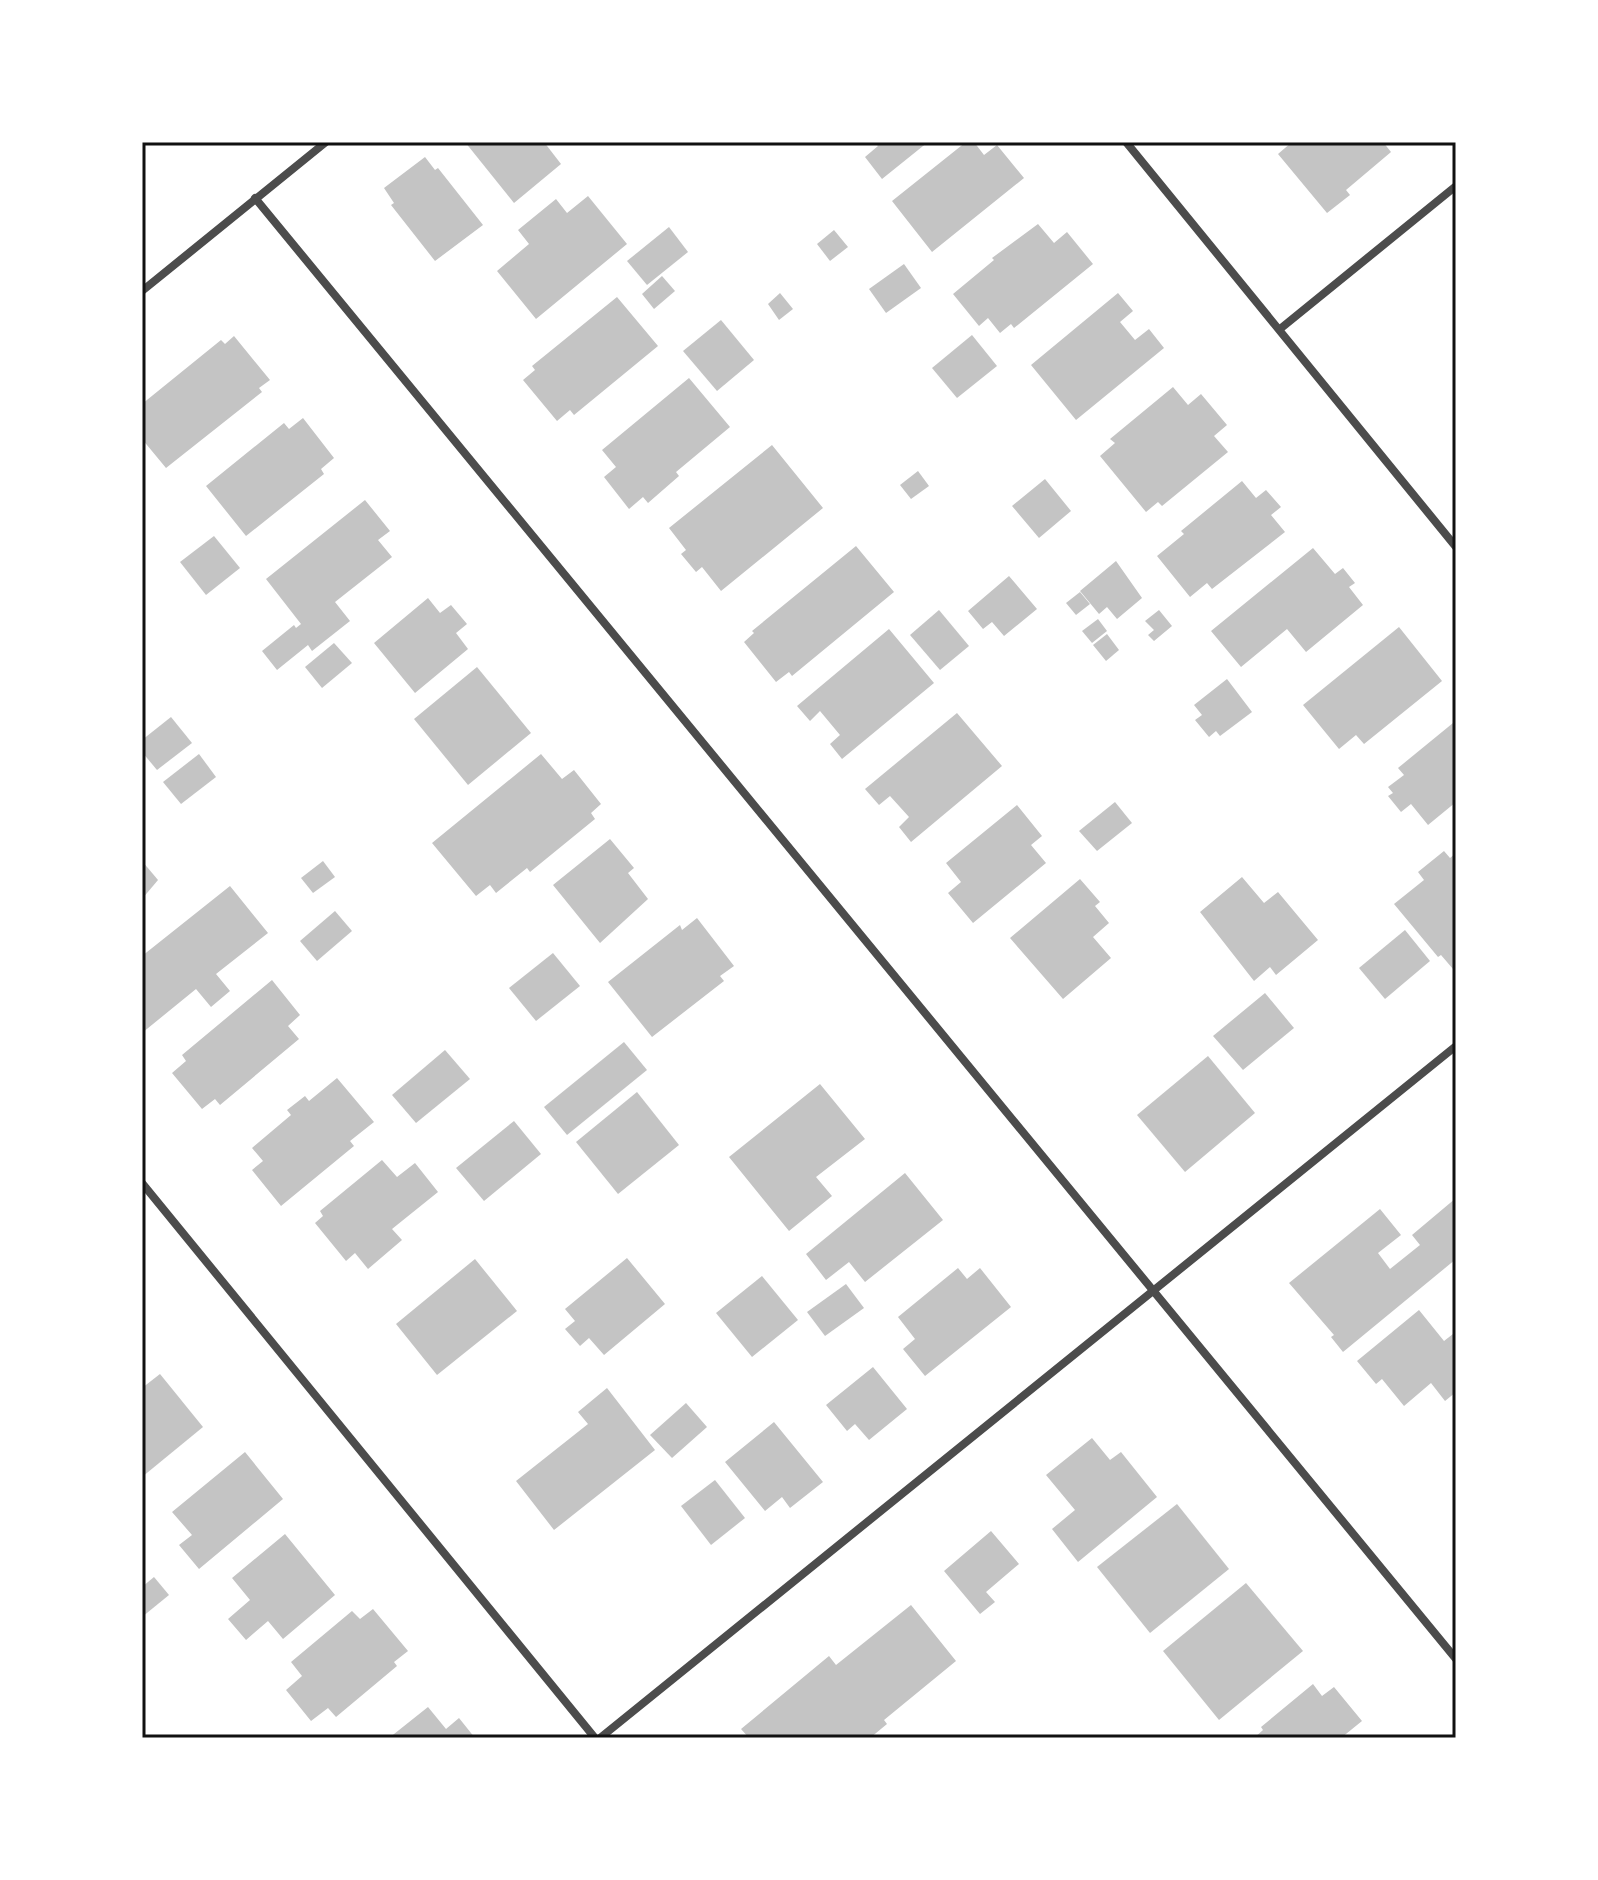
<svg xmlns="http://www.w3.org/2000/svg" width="1598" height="1880" font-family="'Nunito Sans',sans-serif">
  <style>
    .building { fill: #c4c4c4 }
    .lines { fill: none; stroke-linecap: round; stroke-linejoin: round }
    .minor { stroke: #4c4c4c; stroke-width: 8 }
    .neatline { fill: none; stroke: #111; stroke-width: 3 }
  </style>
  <rect width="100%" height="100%" fill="#fff"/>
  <g class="building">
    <path d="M465,142h79l17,22 -47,39z"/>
    <path d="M874,142h54l-46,37 -17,-22 13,-11z"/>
    <path d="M966,142h8l10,13 13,-10 27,33 -92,74 -40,-51z"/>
    <path d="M1292,142h91l8,10 -45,38 4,5 -23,18 -49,-59z"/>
    <path d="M425,157l10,13 3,-2 45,57 -48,36 -44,-56 3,-2 -10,-15z"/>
    <path d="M588,196l39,48 -91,75 -39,-48 32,-27 -11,-14 38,-31 11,14z"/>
    <path d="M1038,224l16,19 13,-11 26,32 -79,64 -3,-4 -11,9 -12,-15 -9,8 -26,-32 41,-34 -2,-2z"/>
    <path d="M669,227l19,25 -41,33 -20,-24z"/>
    <path d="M834,230l14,17 -18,14 -13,-17z"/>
    <path d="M904,264l17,24 -35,25 -17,-24z"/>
    <path d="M662,276l13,15 -21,18 -12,-15z"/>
    <path d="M780,293l13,16 -14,11 -11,-16z"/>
    <path d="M1118,293l15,18 -13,11 15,18 14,-11 15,19 -88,72 -45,-55z"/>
    <path d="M617,297l41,49 -84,69 -4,-5 -13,11 -34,-41 12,-10 -3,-4z"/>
    <path d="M721,320l33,40 -37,31 -34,-40z"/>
    <path d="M972,335l25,31 -40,32 -25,-30z"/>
    <path d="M234,336l36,44 -11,8 3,4 -96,76 -24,-29v-35l79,-64 4,4z"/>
    <path d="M689,378l41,49 -54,45 3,4 -31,27 -5,-6 -14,12 -25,-32 12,-10 -14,-17z"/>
    <path d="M1173,387l15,18 13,-11 26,31 -13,11 14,16 -66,54 -4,-4 -12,10 -46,-56 15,-13 -5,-4z"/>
    <path d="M303,418l31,40 -13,11 3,5 -78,62 -40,-50 78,-63 5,6z"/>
    <path d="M772,445l51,63 -102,83 -19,-24 -6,5 -15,-18 5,-4 -17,-22z"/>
    <path d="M918,471l11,15 -18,13 -11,-14z"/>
    <path d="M1045,479l26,32 -32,27 -27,-32z"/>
    <path d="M1242,481l14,17 10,-8 15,17 -10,8 14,17 -73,57 -5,-6 -17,14 -33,-41 27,-22 -3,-3z"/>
    <path d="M365,500l25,31 -12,9 14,17 -57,45 15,19 -38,30 -4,-6 -31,25 -15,-19 32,-26 2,3 5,-4 -35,-45z"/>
    <path d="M214,536l26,32 -34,27 -26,-33z"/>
    <path d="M856,546l38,46 -102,84 -3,-4 -13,10 -32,-40 10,-9 -2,-2z"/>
    <path d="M1313,548l22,26 8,-6 12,15 -6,4 14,18 -57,47 -19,-23 -46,38 -30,-36z"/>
    <path d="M1116,561l26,37 -25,21 -10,-12 -8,7 -19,-23z"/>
    <path d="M1009,576l28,33 -33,27 -12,-14 -9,7 -15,-18z"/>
    <path d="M1080,592l10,12 -14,11 -10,-12z"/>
    <path d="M428,598l12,15 11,-8 16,19 -11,9 12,16 -53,44 -41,-50z"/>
    <path d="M939,610l30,36 -29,24 -30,-35z"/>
    <path d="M1159,610l13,16 -18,15 -6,-6 6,-5 -9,-9z"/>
    <path d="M1098,619l9,12 -15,12 -10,-12z"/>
    <path d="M1399,627l43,54 -78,63 -8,-9 -17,14 -36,-44z"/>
    <path d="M889,629l45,54 -92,76 -12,-15 10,-9 -20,-24 -10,10 -13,-15z"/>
    <path d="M1107,634l12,16 -13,11 -13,-16z"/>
    <path d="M334,643l18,20 -30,25 -17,-21z"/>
    <path d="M477,667l54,66 -63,52 -54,-66z"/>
    <path d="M1227,679l25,33 -32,24 -4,-5 -7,6 -14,-17 7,-5 -8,-10z"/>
    <path d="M957,713l45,53 -91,76 -12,-15 10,-10 -19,-21 -11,9 -14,-16z"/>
    <path d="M171,717l21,26 -35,27 -15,-18v-12z"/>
    <path d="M1453,723l3,79 -28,23 -17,-21 -10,8 -13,-16 5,-3 -5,-6 16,-12 -6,-7z"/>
    <path d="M199,754l17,23 -35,27 -18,-22z"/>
    <path d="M541,754l21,25 12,-9 27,34 -10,9 4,6 -65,53 -3,-4 -31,25 -6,-8 -14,11 -44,-53z"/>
    <path d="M1115,802l17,21 -35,28 -18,-20z"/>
    <path d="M1017,805l25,31 -11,9 15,18 -73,60 -25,-30 13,-11 -15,-19z"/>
    <path d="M610,839l24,29 -6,5 20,26 -48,44 -47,-58z"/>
    <path d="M1444,851l6,7 6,-5v113l-3,3 -12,-14 -3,2 -44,-53 30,-24 -6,-8z"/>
    <path d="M142,861l16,19 -16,19z"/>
    <path d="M323,861l12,16 -22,16 -12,-15z"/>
    <path d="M1242,877l22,26 14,-11 40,48 -42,35 -6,-8 -16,14 -54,-69z"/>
    <path d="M1080,879l20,23 -5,4 14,17 -16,14 18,21 -48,41 -53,-61z"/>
    <path d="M230,886l38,47 -52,41 14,17 -19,16 -15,-18 -54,44v-77z"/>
    <path d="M335,911l17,20 -35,30 -17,-20z"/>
    <path d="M697,918l37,48 -14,10 4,5 -72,56 -44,-55 72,-57 2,5z"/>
    <path d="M1405,930l25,31 -45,38 -26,-31z"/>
    <path d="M553,953l27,33 -44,35 -27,-33z"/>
    <path d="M272,980l28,35 -12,11 11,13 -79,66 -5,-6 -13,10 -30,-36 14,-12 -4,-6z"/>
    <path d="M1265,993l29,35 -51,42 -30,-34z"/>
    <path d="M624,1042l23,28 -80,65 -23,-28z"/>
    <path d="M445,1050l25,29 -54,44 -24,-28z"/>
    <path d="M1208,1056l47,57 -70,59 -48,-57z"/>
    <path d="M337,1078l37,44 -24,19 4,5 -73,60 -29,-36 11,-9 -11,-13 39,-33 -4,-5 18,-14 4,5z"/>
    <path d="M820,1084l45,55 -49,38 16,19 -43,35 -60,-74z"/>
    <path d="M637,1092l42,53 -61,49 -42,-52z"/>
    <path d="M514,1121l27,33 -57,47 -28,-33z"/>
    <path d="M382,1160l15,17 18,-14 23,29 -46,37 10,11 -34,29 -13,-16 -9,8 -31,-38 8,-7 -3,-5z"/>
    <path d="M905,1173l38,47 -78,62 -16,-20 -23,18 -20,-26z"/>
    <path d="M1456,1198v61l-113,93 -12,-15 3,-2 -45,-52 91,-74 21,26 -23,18 12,16 30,-24 -8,-10z"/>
    <path d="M627,1258l38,46 -61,51 -15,-17 -9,8 -15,-17 10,-8 -10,-12z"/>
    <path d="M475,1259l42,52 -80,64 -41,-51z"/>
    <path d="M958,1268l9,11 13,-11 31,39 -86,69 -22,-27 12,-10 -17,-22z"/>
    <path d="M762,1276l36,44 -46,37 -36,-44z"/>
    <path d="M846,1284l18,24 -39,28 -18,-24z"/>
    <path d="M1419,1310l25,31 9,-7 3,4v54l-11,9 -14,-18 -27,23 -22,-27 -6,5 -19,-23z"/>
    <path d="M873,1367l34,42 -38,31 -14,-16 -8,7 -21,-26z"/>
    <path d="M160,1374l43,53 -61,50v-89z"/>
    <path d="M607,1388l48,62 -101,80 -38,-49 72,-57 -10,-12z"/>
    <path d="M686,1403l21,24 -35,31 -22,-23z"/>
    <path d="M774,1422l49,60 -33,26 -8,-11 -17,14 -40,-49z"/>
    <path d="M1092,1438l18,22 11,-8 36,45 -79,65 -26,-33 23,-19 -29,-35z"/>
    <path d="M245,1452l38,47 -84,70 -20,-24 13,-10 -20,-23z"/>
    <path d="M715,1480l30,38 -34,27 -30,-39z"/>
    <path d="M1177,1504l52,65 -79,64 -53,-66z"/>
    <path d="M991,1531l28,33 -33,28 9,10 -15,12 -36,-43z"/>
    <path d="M285,1534l50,61 -52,44 -15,-18 -22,19 -18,-21 22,-19 -18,-22z"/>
    <path d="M154,1577l15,18 -27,22v-30z"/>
    <path d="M1246,1583l57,68 -84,69 -56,-69z"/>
    <path d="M911,1605l45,56 -72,59 3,4 -17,14h-121l-8,-9 88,-73 7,9z"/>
    <path d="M373,1609l35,42 -14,11 3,4 -61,51 -8,-9 -17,13 -25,-31 16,-14 -11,-14 61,-51 8,8z"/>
    <path d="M1313,1684l9,12 12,-9 28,34 -21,17h-87l9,-8 -2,-3z"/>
    <path d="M428,1707l18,22 13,-11 16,20h-86z"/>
  </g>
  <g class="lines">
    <g class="minor">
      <path d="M1126,142l330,405"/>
      <path d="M255,198l1201,1461"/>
      <path d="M142,291l184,-149"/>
      <path d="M1280,329l176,-143"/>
      <path d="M142,1183l453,555"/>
      <path d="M600,1738l856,-692"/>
    </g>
  </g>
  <rect width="1598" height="1880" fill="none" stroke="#ffffff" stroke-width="288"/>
  <rect x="144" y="144" width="1310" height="1592" class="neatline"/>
</svg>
